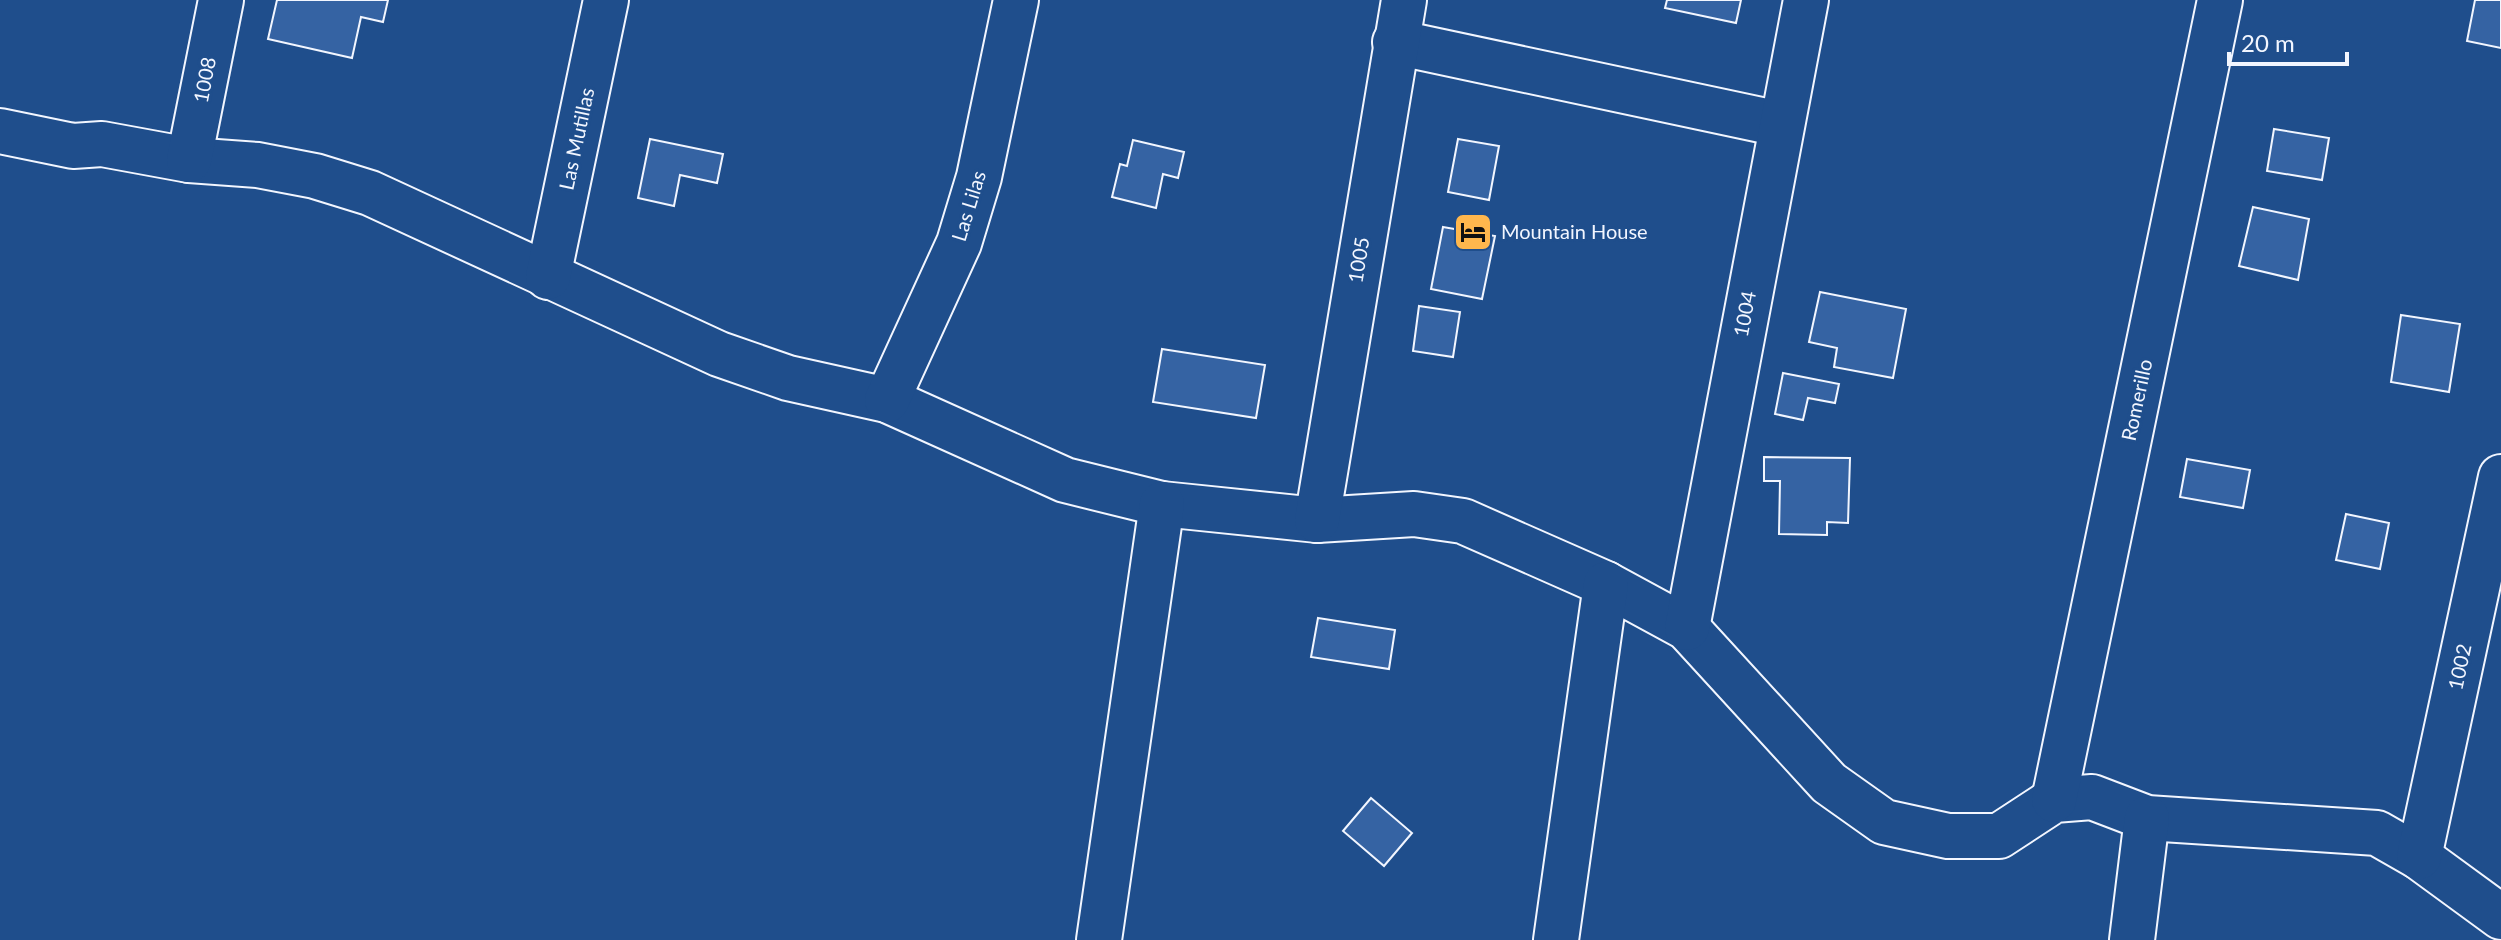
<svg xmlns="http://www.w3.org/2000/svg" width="2501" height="940" font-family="Lato,sans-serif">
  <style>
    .building { fill: #3563a3; stroke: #f2f6ff; stroke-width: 2 }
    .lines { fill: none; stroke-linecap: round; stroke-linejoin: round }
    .minor-casing { stroke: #f2f6ff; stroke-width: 48 }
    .minor { stroke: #1f4e8c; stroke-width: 44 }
    .labels { text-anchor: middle; stroke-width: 6; stroke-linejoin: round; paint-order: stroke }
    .street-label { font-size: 20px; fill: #f2f6ff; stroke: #1f4e8c }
    .poi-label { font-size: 20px; fill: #f2f6ff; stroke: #1f4e8c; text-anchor: start }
  </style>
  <rect width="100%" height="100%" fill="#1f4e8c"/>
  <g class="building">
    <path d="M277,0h111l-5,22 -22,-5 -9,41 -84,-19z"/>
    <path d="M1667,0h74l-5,23 -71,-15z"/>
    <path d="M2475,0h26v48l-34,-7z"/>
    <path d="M2274,129l55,9 -7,42 -55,-9z"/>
    <path d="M650,139l73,15 -6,29 -37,-8 -6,31 -36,-8z"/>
    <path d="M1458,139l41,7 -10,54 -41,-8z"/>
    <path d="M1133,140l51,12 -6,26 -15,-4 -7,34 -44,-11 8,-33 7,2z"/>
    <path d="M2253,207l56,12 -11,61 -59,-14z"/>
    <path d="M1443,227l52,9 -13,63 -51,-10z"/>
    <path d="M1820,292l86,17 -13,69 -59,-11 3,-19 -28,-6z"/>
    <path d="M1419,306l41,6 -7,45 -40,-6z"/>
    <path d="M2401,315l59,9 -11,68 -58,-10z"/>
    <path d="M1162,349l103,16 -9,53 -103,-16z"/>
    <path d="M1783,373l56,11 -4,19 -27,-5 -5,22 -28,-6z"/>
    <path d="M1764,457l86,1 -2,65 -21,-1v13l-48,-1 1,-53h-16z"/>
    <path d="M2187,459l63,11 -7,38 -63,-11z"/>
    <path d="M2346,514l43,9 -9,46 -44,-9z"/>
    <path d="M1318,618l77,12 -6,39 -78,-12z"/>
    <path d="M1371,798l41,35 -28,33 -41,-35z"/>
  </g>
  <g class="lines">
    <defs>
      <g id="minor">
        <path d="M1395,42l385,82"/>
        <path d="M0,131l73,15 29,-2 87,16 69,5 57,11 55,17 349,161 69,24 99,22 178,80 97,24 155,16 97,-6 49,7 143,63 81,44 142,155 55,39 64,14h51l55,-36 38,-3 55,21 230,15 42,24 82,60"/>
        <path d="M189,160l32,-160"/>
        <path d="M548,277l58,-277"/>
        <path d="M887,400l72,-157 20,-66 37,-177"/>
        <path d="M1317,520l87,-520"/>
        <path d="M1687,628l119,-628"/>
        <path d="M2054,800l166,-800"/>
        <path d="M2419,857l82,-380"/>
        <path d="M1099,940l63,-436"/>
        <path d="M1556,940l50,-356"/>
        <path d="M2132,940l15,-122"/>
      </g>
    </defs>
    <use href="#minor" class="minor-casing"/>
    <use href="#minor" class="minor"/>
  </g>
  <defs>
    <symbol id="hotel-square" viewBox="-11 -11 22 22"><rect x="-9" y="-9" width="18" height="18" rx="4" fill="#ffb74d" stroke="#1f4e8c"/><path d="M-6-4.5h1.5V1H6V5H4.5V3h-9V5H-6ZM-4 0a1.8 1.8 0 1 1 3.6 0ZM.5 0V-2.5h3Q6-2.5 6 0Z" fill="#111"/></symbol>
  </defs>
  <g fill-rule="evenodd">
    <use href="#hotel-square" x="1451" y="210" width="44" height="44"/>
  </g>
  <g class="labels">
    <g class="street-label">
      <text transform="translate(205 80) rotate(-79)" y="7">1008</text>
      <text transform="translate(577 139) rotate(-78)" y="7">Las Mutillas</text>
      <text transform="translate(969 206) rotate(-73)" y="7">Las Lilas</text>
      <text transform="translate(1359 260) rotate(-81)" y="7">1005</text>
      <text transform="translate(1745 314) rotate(-79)" y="7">1004</text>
      <text transform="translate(2137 400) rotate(-78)" y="7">Romerillo</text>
      <text transform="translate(2460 667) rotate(-78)" y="7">1002</text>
    </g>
    <g class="poi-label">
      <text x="1501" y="239">Mountain House</text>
    </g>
  </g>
  <path d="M2229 52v12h118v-12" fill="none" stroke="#f2f6ff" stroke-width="4"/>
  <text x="2241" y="52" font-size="24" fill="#f2f6ff" stroke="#1f4e8c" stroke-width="6" paint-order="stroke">20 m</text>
</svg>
